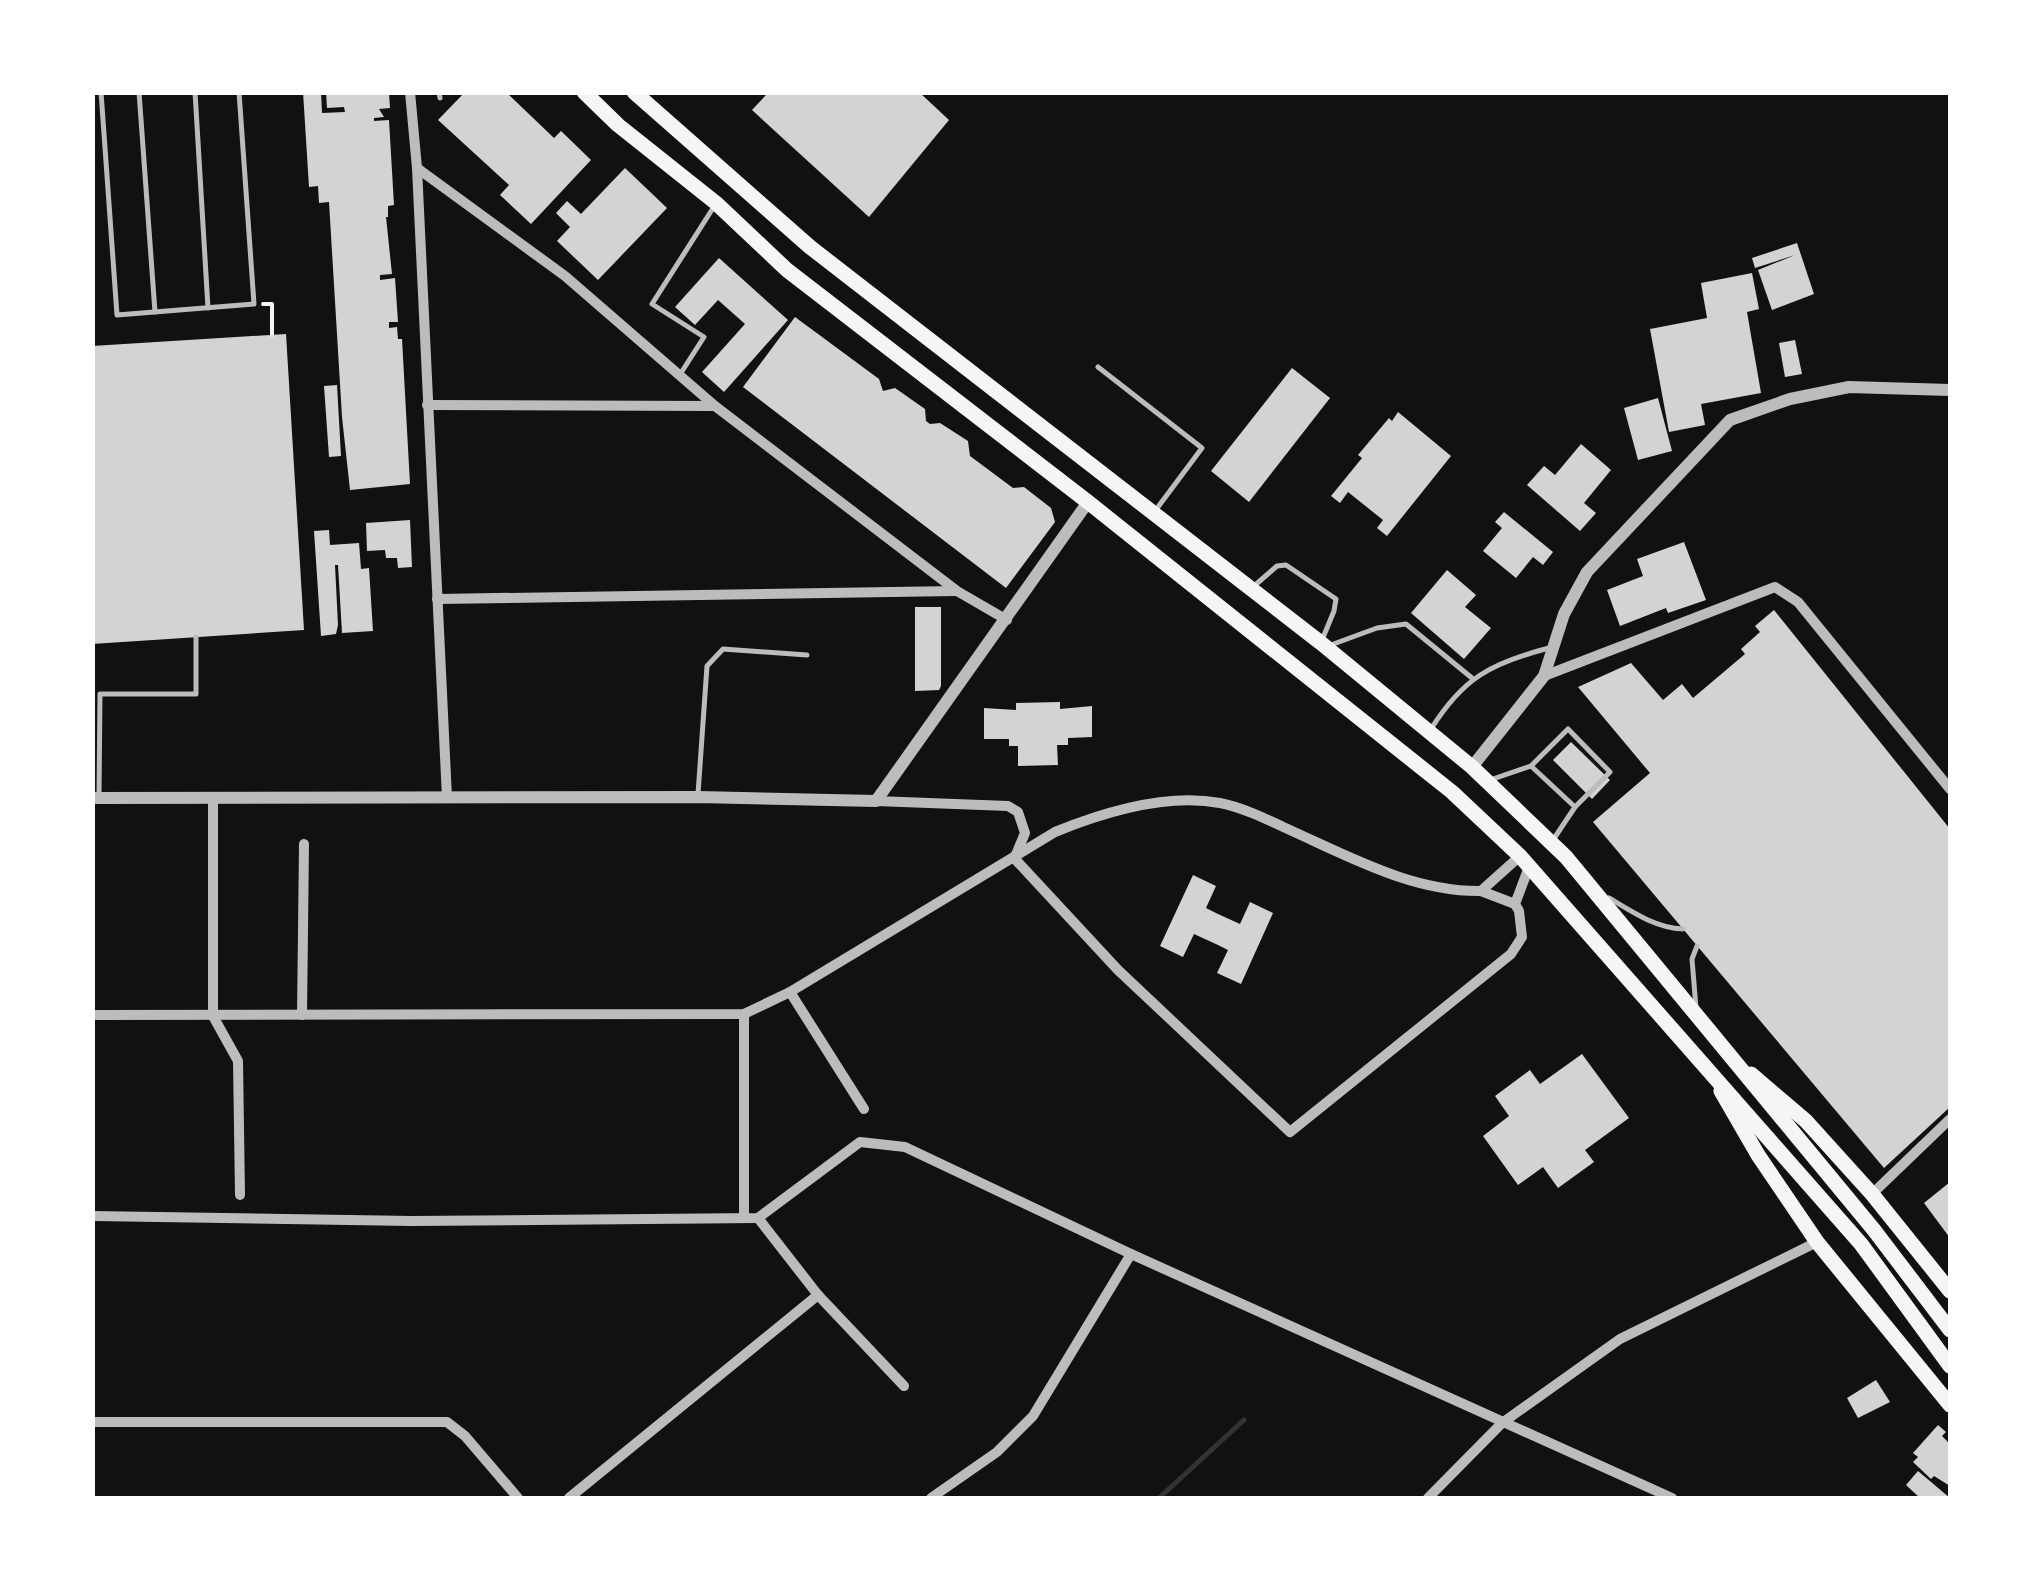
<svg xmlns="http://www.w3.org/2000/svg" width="2043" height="1591" font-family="Lato,sans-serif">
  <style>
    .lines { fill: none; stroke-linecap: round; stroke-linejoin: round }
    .stream { stroke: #333; stroke-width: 5 }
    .building { fill: #d3d3d3 }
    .path { stroke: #f5f5f5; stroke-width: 4 }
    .service { stroke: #bcbcbc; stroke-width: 5 }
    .minor { stroke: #bcbcbc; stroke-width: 10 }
    .tertiary { stroke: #bcbcbc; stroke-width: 12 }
    .primary { stroke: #f5f5f5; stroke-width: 15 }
    .trunk { stroke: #f5f5f5; stroke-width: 15 }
  </style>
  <rect width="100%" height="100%" fill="#111"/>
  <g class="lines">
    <path class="stream" d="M1159,1498l85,-78"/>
  </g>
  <g class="building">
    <path d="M303,92h18l1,21 23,-1 -1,-5 -17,1 -1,-16 63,1 1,15 -11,1 5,8 -10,1v3l15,-1 5,85 -6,1v11h-2l6,57 -12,1v5l15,-2 3,44h-9v6l8,-1 1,12h4l8,145 -60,6 -8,-73 -13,-215 -10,1 -1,-17 -9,1z"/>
    <path d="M465,92h41l48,46 7,-7 30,29 -60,64 -31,-29 9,-10 -71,-65z"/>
    <path d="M763,92h156l30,28 -80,97 -117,-107 14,-15z"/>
    <path d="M625,168l42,40 -69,72 -41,-39 13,-14 -14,-14 11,-12 14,13z"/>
    <path d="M1797,243l17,51 -42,16 -14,-40 37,-15 -40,13 -3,-10z"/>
    <path d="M719,258l69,62 -64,72 -22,-20 43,-48 -27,-24 -23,25 -20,-18z"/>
    <path d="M1752,273l7,36 -12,3 14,81 -60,11 4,21 -36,7 -19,-103 57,-11 -6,-35z"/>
    <path d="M795,317l84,62 4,12 12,-3 30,21 1,12 4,3 10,-1 28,18 2,15 43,32 11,-1 27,21 4,14 -49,66 -263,-201z"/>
    <path d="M286,334l18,296 -212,14v-298z"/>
    <path d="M1795,340l7,34 -17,3 -6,-34z"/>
    <path d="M1292,368l38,30 -81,104 -38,-31z"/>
    <path d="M337,385l4,71 -12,1 -5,-71z"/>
    <path d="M1658,398l14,53 -34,9 -14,-52z"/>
    <path d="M1398,412l53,44 -64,80 -10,-8 6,-8 -35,-28 -8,11 -9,-7 31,-38 -4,-3 31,-37 3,3z"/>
    <path d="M1581,444l30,26 -27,33 12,10 -16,18 -53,-46 17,-19 11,9z"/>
    <path d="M1504,512l49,40 -10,13 -10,-8 -17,21 -33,-27 19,-23 -7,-6z"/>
    <path d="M410,520l2,47 -14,1 -1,-10h-11l-1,-8 -18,1 -1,-28z"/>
    <path d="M329,530l1,15 29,-2 2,26 8,-1 4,63 -31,2 -4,-68h-3l3,60 -2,9 -15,2 -7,-105z"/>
    <path d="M1684,542l22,58 -38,13 -2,-5 -46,18 -13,-36 36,-14 -6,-17z"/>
    <path d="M1447,570l29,25 -11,12 26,21 -27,31 -53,-46z"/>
    <path d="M915,607h26v79l-2,4 -24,1z"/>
    <path d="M1774,610l176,219v278l-66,61 -291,-346 57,-49 -72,-86 53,-24 32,37 19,-16 11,14 52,-44 -4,-5 19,-17 -5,-6z"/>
    <path d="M1060,702v7l32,-3v31l-24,1v7h-11l1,20 -40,1v-20h-9v-7h-25v-31l32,2v-7z"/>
    <path d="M1571,742l39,38 -18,19 -39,-39z"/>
    <path d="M1193,875l23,11 -10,22 12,6 22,10 10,-22 23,11 -32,71 -24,-11 11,-23 -10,-5 -24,-11 -11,23 -23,-11z"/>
    <path d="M1582,1054l47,64 -44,32 9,12 -36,26 -15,-21 -25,18 -35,-49 26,-20 -14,-20 35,-26 10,14z"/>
    <path d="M1950,1182v56l-26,-35z"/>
    <path d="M1876,1380l14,22 -32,16 -11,-20z"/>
    <path d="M1938,1425l8,7 -4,4 8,8v42l-16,-10 -3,3 -18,-17 5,-5 -5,-4z"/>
    <path d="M1918,1471l32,27h-30l-14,-13z"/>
  </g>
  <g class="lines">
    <path class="path" d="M263,304h9v31"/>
    <g class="service">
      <path d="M101,92l16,223 137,-11 -15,-212"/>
      <path d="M139,92l16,220"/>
      <path d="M195,92l13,216"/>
      <path d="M439,92l1,6"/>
      <path d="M1098,367l104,81 -47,63"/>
      <path d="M679,376l25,-39 -52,-33 63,-99"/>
      <path d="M1254,586l23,-20 9,-1 50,34 -2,12 -12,29"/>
      <path d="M1328,646l49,-18 29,-4 66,54"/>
      <path d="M1431,729c32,-51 60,-66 118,-81"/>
      <path d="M1531,766l37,-37 42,43 -35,35"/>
      <path d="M1490,780l41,-14 44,41 -22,33"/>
      <path d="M698,794l9,-128 16,-17 84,6"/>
      <path d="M99,795l1,-101h96v-57"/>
      <path d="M1609,898c23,14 47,30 74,31"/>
      <path d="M1696,1008l-4,-49 5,-13"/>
    </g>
    <g class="minor">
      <path d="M410,92l7,76 30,630"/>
      <path d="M417,168l148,108 150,130 242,185 50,29"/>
      <path d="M427,405l287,1"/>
      <path d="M437,599l519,-8"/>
      <path d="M1544,676l231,-89 23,15 152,187"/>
      <path d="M213,797v219l25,45 2,134"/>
      <path d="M876,801l132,5 10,6 7,21 -10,24"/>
      <path d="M1014,858l104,112 172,162 221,-178 11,-17 -3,-26 -4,-7 14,-37"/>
      <path d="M1481,891l34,13"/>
      <path d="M790,992l74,117"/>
      <path d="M744,1014v203"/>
      <path d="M92,1015l652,-1 46,-22 265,-160c49,-20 111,-39 165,-29 25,5 50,18 72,28 60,27 122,61 189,60l39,-35"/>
      <path d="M302,1015l2,-171"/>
      <path d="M1872,1194l78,-75"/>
      <path d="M92,1216l320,5 346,-3 102,-76 45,5 226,107 541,244"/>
      <path d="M758,1218l60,77 86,91"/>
      <path d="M92,1422h355l18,14 53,62"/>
      <path d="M569,1498l249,-203"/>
      <path d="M931,1498l66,-46 36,-36 98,-162"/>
      <path d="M1428,1498l74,-75 118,-84 197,-97"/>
    </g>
    <g class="tertiary">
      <path d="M1472,767l72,-91 20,-62 23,-42 143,-152 60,-21 59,-12 101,3"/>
      <path d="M92,798l606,-1 178,4 212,-299"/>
    </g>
    <g class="primary">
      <path d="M1751,1074l55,47 66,73 78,97"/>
      <path d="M1721,1091l37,64 59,87 133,163"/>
    </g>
    <g class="trunk">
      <path d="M584,92l34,33 98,78 71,67 301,232 364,290 68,64 341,388 89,122"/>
      <path d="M634,92l176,155 511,396 151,124 94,90 308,373 76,100"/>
    </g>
  </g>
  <rect width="2043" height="1591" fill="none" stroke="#ffffff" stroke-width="190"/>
</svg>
